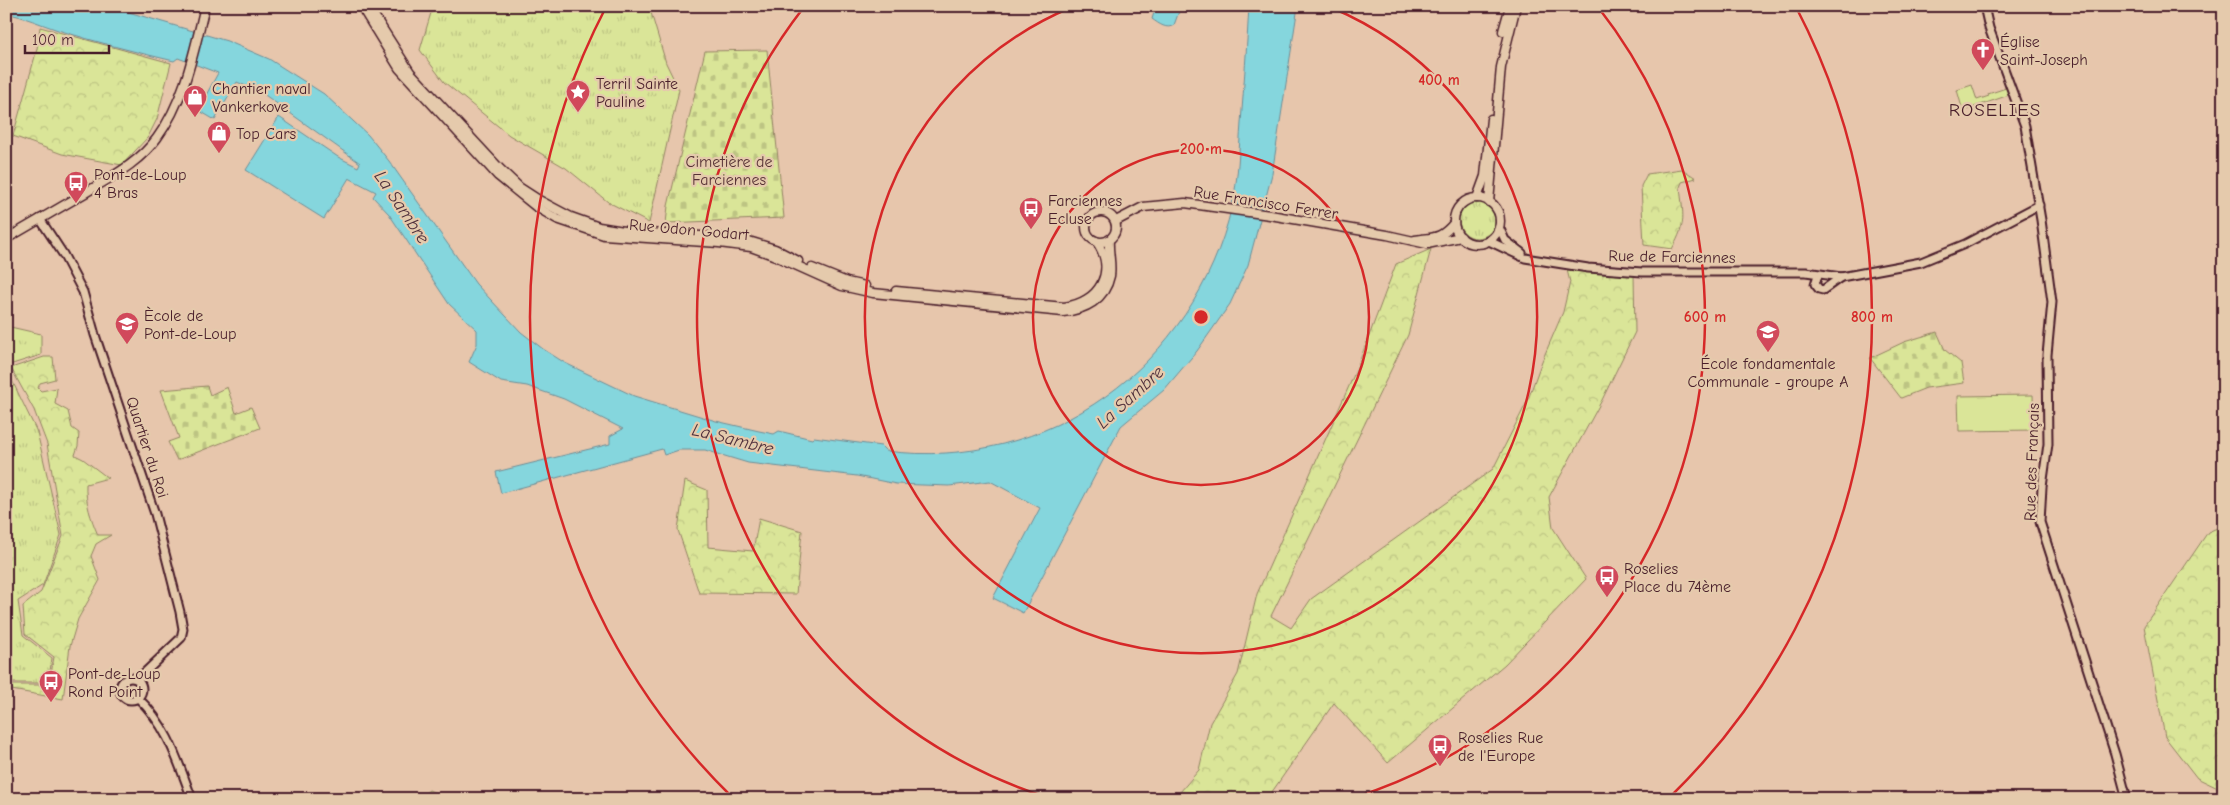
<svg xmlns="http://www.w3.org/2000/svg" width="2230" height="805" font-family="'Comic Neue',sans-serif">
  <style>
    .grass { fill: url(#grass-tufts); stroke: #928262 }
    .forest { fill: url(#forest-crowns); stroke: #928262 }
    .cemetery { fill: url(#cemetery-stones); stroke: #928262 }
    .park { fill: #dae598; stroke: #928262 }
    .water { fill: #85d6dd; stroke: #6d8d96 }
    .lines { fill: none; stroke-linecap: round; stroke-linejoin: round }
    .tertiary-casing { stroke: #4a1f2b; stroke-width: 11 }
    .secondary-casing { stroke: #4a1f2b; stroke-width: 11 }
    .tertiary { stroke: #e5caac; stroke-width: 7 }
    .secondary { stroke: #e5caac; stroke-width: 8 }
    .ring { fill: none; stroke: #d62828; stroke-width: 2.5 }
    .labels { text-anchor: middle; stroke-width: 4.5; stroke-linejoin: round; paint-order: stroke }
    .poi-label { font-size: 16px; fill: #4a1f2b; stroke: #e5caac; text-anchor: start }
    .park-label { font-size: 16px; fill: #583336; stroke: #e5caac }
    .street-label { font-size: 16px; fill: #4a1f2b; stroke: #e5caac }
    .water-label { font-size: 18px; font-style: italic; fill: #50313d; stroke: #e5caac }
    .quarter-label { font-size: 19px; letter-spacing: 1px; fill: #4a1f2b; stroke: #e5caac }
    .centre { fill: #d62828; stroke: #e5caac; stroke-width: 2.5 }
    .ring-label { font-size: 15px; text-anchor: middle; font-weight: bold; fill: #d62828; stroke: #e5caac; stroke-width: 4.5; stroke-linejoin: round; paint-order: stroke }
  </style>
  <defs>
    <pattern id="grass-tufts" width="24" height="20" patternUnits="userSpaceOnUse" patternTransform="scale(1.25)"><rect width="24" height="20" fill="#dae598"/><path d="M3 7l-1-3M5 7V3M7 7l1-3M15 17l-1-3M17 17v-4M19 17l1-3" fill="none" stroke="#bdc483"/></pattern>
    <pattern id="forest-crowns" width="20" height="18" patternUnits="userSpaceOnUse" patternTransform="scale(1.25)"><rect width="20" height="18" fill="#dae598"/><path d="M2 6a3 3 0 1 1 6 0M12 15a3 3 0 1 1 6 0" fill="none" stroke="#bdc483"/></pattern>
    <pattern id="cemetery-stones" width="16" height="16" patternUnits="userSpaceOnUse" patternTransform="scale(1.25)"><rect width="16" height="16" fill="#dae598"/><path d="M2 7V4a2 2 0 0 1 4 0v3zM10 15v-3a2 2 0 0 1 4 0v3z" fill="#bdc483"/></pattern>
  </defs>
  <rect width="100%" height="100%" fill="#e7c6ac"/>
  <filter id="ink" filterUnits="userSpaceOnUse"><feTurbulence type="fractalNoise" baseFrequency=".02" numOctaves="2"/><feDisplacementMap in="SourceGraphic" scale="10" xChannelSelector="R" yChannelSelector="G"/><feConvolveMatrix kernelMatrix="1 2 1 2 8 2 1 2 1" color-interpolation-filters="sRGB"/></filter>
  <g filter="url(#ink)">
    <g class="grass">
      <path d="M433,6h216l17,57 13,27 -30,133 -41,-21 -42,-34 -57,-33 -65,-53 -24,-32z"/>
      <circle cx="1477" cy="220" r="18"/>
      <path d="M6,326l35,8v21l-35,11z"/>
      <path d="M6,368l31,64 24,103 -18,50 -25,16 5,34 29,23 -4,25h-42z"/>
    </g>
    <g class="forest">
      <path d="M40,27l131,36 -14,56 -9,18 -26,28 -60,-11 -49,-18 24,-87z"/>
      <path d="M1682,169l14,9 -14,4 -2,5c3,29 7,35 -8,62l-28,-4 -3,-59 6,-12z"/>
      <path d="M1431,249l-23,86 -137,281 20,12 20,-29 182,-130 34,-67 15,-41 21,-49 7,-30 -3,-12 67,4 1,58 -33,68 -53,97 4,31 33,51 -81,85 -117,99 -54,-60 -67,96h-93l25,-29 11,-47 28,-49 19,-80 100,-226 39,-104z"/>
      <path d="M44,357h9l2,22 -15,4 -2,5 3,3 16,-3 -2,16 13,7 4,17 7,5 -1,13 -3,9 8,4 25,19 -22,6c-1,18 5,35 12,51h13l-15,9 -5,12 9,24 -22,39 -8,27 -7,53 -57,-10v-4h43l5,-28 -29,-23 -2,-28 18,-14 22,-56 -16,-92 -13,-34 -23,-42z"/>
      <path d="M685,481l22,9 1,57 45,4 6,-33 43,13 -6,63 -97,-1 -21,-63z"/>
      <path d="M2224,525v266l-27,-13 -32,-41 -21,-111 64,-94z"/>
      <path d="M429,790l19,9h-30z"/>
    </g>
    <g class="cemetery">
      <path d="M767,50l17,168 -118,5 2,-17 37,-155z"/>
      <path d="M1937,332l8,18 16,13 3,20 -38,5 -25,10 -31,-40 34,-16z"/>
      <path d="M207,386l3,9 17,-8 9,26 15,-6 9,21 -83,32 -9,-18 11,-4 -18,-48z"/>
    </g>
    <g class="park">
      <path d="M1972,85l5,15 12,-4 -1,-2 18,-6 3,7 -46,16 -6,-21z"/>
      <path d="M2033,395l1,35 -75,1 -1,-35z"/>
    </g>
    <g class="water">
      <path d="M6,6h102l119,35 42,18 55,35 44,41 21,26 87,123 45,48 22,17 22,14 69,33 82,25 43,10 15,3 5,-3 33,8 2,-2 67,9 5,5c162,21 309,-86 346,-245 6,-27 7,-55 9,-83 3,-39 6,-78 8,-117h49l-26,168 -24,91 -18,39 -33,47 -33,39 -43,36 -98,187 -30,-15 47,-90 -50,-27 -41,5 -53,-2 -39,-8 -109,-13 -43,-13h-26l-15,5 -2,-6 -161,44 -5,-21 114,-28v-8l13,-7 -59,-30 -37,-13 -26,-4 -32,-20 8,-18v-14l-28,-26 -60,-90 -16,-17 3,-5 -27,-14 -25,41 -78,-49 33,-53 59,40 20,10 2,-4 -98,-70 -25,-11 -22,38 -17,-10 20,-37 -40,-15 -4,3c-39,-9 -78,-19 -116,-31 -18,-6 -33,-13 -52,-17z"/>
      <path d="M1156,6h25l-7,19c-7,5 -15,-1 -22,-6z"/>
    </g>
    <g class="lines">
      <defs>
        <g id="tertiary">
          <path d="M1984,6l5,22 36,98 16,94 11,82 -5,53 1,89 -6,43 -2,35 75,232 12,45"/>
          <path d="M40,219l23,35 20,38 12,43 60,179 25,98 3,17 -2,9 -43,41"/>
          <path d="M1499,227l6,13 17,13"/>
          <path d="M1489,241l36,17 63,10 54,4h164l35,5 80,-15 44,-18 74,-39"/>
          <path d="M1818,275l-3,9 4,5 4,1 18,-13"/>
          <circle cx="131" cy="689" r="11"/>
          <path d="M138,698c30,28 40,64 54,101"/>
        </g>
        <g id="secondary">
          <path d="M361,6l38,62 99,108 37,30 22,13 47,16 115,8 32,4 22,8 69,31 31,7 190,19c22,-2 42,-12 47,-36 2,-12 -2,-24 -1,-36"/>
          <path d="M368,6l42,66 90,97 19,18 20,13 32,17 28,10 31,5 88,5 34,5 23,7 23,12"/>
          <path d="M1503,31l7,-25"/>
          <path d="M1477,198l8,-22 6,-57"/>
          <circle cx="1477" cy="221" r="23"/>
          <path d="M1489,202l12,-135 15,-61"/>
          <circle cx="1101" cy="227" r="15"/>
          <path d="M1116,221l27,-14 42,-4 85,12 117,20 40,9 34,-7"/>
          <path d="M6,239c26,-15 53,-31 79,-46 26,-16 54,-30 72,-55 28,-38 37,-87 48,-132"/>
          <path d="M1415,240c19,-3 26,-1 39,-17"/>
          <path d="M812,268l35,14 18,4"/>
          <path d="M896,291l168,16c35,-4 54,-36 32,-66"/>
        </g>
      </defs>
      <use href="#tertiary" class="tertiary-casing"/>
      <use href="#secondary" class="secondary-casing"/>
      <use href="#tertiary" class="tertiary"/>
      <use href="#secondary" class="secondary"/>
    </g>
  </g>
  <g class="ring">
    <circle cx="1201" cy="317" r="168"/>
    <path d="M1330 7A336 336 0 1 1 1072 7"/>
    <path d="M1049 798A504 504 0 0 1 804 7M1598 7A504 504 0 0 1 1353 798"/>
    <path d="M731 796A671 671 0 0 1 606 7M1796 7A671 671 0 0 1 1671 796"/>
  </g>
  <defs>
    <symbol id="church-pin" viewBox="-11 -11 22 30"><path d="M0 17L-7.5 6A9.5 9.5 0 1 1 7.5 6Z" fill="#d1495b" stroke="#e5caac"/><path d="M-1.2-6h2.4v3.5h3.3v2.4h-3.3V6h-2.4V-.1h-3.3v-2.4h3.3Z" fill="#fff"/></symbol>
    <symbol id="sight-pin" viewBox="-11 -11 22 30"><path d="M0 17L-7.5 6A9.5 9.5 0 1 1 7.5 6Z" fill="#d1495b" stroke="#e5caac"/><path d="M0-6L1.8-2.2L6-1.7L2.9 1.2L3.7 5.4L0 3.3L-3.7 5.4L-2.9 1.2L-6-1.7L-1.8-2.2Z" fill="#fff"/></symbol>
    <symbol id="shop-pin" viewBox="-11 -11 22 30"><path d="M0 17L-7.5 6A9.5 9.5 0 1 1 7.5 6Z" fill="#d1495b" stroke="#e5caac"/><path d="M-5-2.5h2.3a2.7 3.5 0 0 1 5.4 0H5L5.5 6h-11ZM-1.5-2.5h3a1.5 2.3 0 0 0-3 0Z" fill="#fff"/></symbol>
    <symbol id="bus-pin" viewBox="-11 -11 22 30"><path d="M0 17L-7.5 6A9.5 9.5 0 1 1 7.5 6Z" fill="#d1495b" stroke="#e5caac"/><path d="M-5-6H5V4H4V6H2V4H-2V6H-4V4H-5ZM-3.5-4V0h7V-4ZM-3.5 1.2v1.5H-2V1.2ZM2 1.2v1.5H3.5V1.2Z" fill="#fff"/></symbol>
    <symbol id="school-pin" viewBox="-11 -11 22 30"><path d="M0 17L-7.5 6A9.5 9.5 0 1 1 7.5 6Z" fill="#d1495b" stroke="#e5caac"/><path d="M0-5L7-2L0 1L-7-2ZM-4 1L0 2.5L4 1V4Q0 6-4 4Z" fill="#fff"/></symbol>
  </defs>
  <g fill-rule="evenodd">
    <use href="#church-pin" x="1969" y="36" width="28" height="38"/>
    <use href="#sight-pin" x="564" y="78" width="28" height="38"/>
    <use href="#shop-pin" x="181" y="83" width="28" height="38"/>
    <use href="#shop-pin" x="205" y="119" width="28" height="38"/>
    <use href="#bus-pin" x="62" y="169" width="28" height="38"/>
    <use href="#bus-pin" x="1017" y="195" width="28" height="38"/>
    <use href="#school-pin" x="113" y="310" width="28" height="38"/>
    <use href="#school-pin" x="1754" y="318" width="28" height="38"/>
    <use href="#bus-pin" x="1593" y="563" width="28" height="38"/>
    <use href="#bus-pin" x="37" y="668" width="28" height="38"/>
    <use href="#bus-pin" x="1426" y="732" width="28" height="38"/>
  </g>
  <g class="labels">
    <g class="poi-label">
      <text x="2000" y="47">Église<tspan x="2000" dy="18">Saint-Joseph</tspan></text>
      <text x="596" y="89">Terril Sainte<tspan x="596" dy="18">Pauline</tspan></text>
      <text x="212" y="94">Chantier naval<tspan x="212" dy="18">Vankerkove</tspan></text>
      <text x="236" y="139">Top Cars</text>
      <text x="94" y="180">Pont-de-Loup<tspan x="94" dy="18">4 Bras</tspan></text>
      <text x="1048" y="206">Farciennes<tspan x="1048" dy="18">Ecluse</tspan></text>
      <text x="144" y="321">Ècole de<tspan x="144" dy="18">Pont-de-Loup</tspan></text>
      <text x="1768" y="369" text-anchor="middle">École fondamentale<tspan x="1768" dy="18">Communale - groupe A</tspan></text>
      <text x="1624" y="574">Roselies<tspan x="1624" dy="18">Place du 74ème</tspan></text>
      <text x="68" y="679">Pont-de-Loup<tspan x="68" dy="18">Rond Point</tspan></text>
      <text x="1458" y="743">Roselies Rue<tspan x="1458" dy="18">de l'Europe</tspan></text>
    </g>
    <g class="park-label">
      <text x="729" y="167">Cimetière de<tspan x="729" dy="18">Farciennes</tspan></text>
    </g>
    <g class="street-label">
      <text transform="translate(1266 202) rotate(9)" y="6">Rue Francisco Ferrer</text>
      <text transform="translate(689 229) rotate(5)" y="6">Rue Odon Godart</text>
      <text transform="translate(1672 256) rotate(1)" y="6">Rue de Farciennes</text>
      <text transform="translate(148 447) rotate(72)" y="6">Quartier du Roi</text>
      <text transform="translate(2031 462) rotate(-88)" y="6">Rue des Français</text>
    </g>
    <g class="water-label">
      <text transform="translate(402 207) rotate(56)" y="6">La Sambre</text>
      <text transform="translate(1130 397) rotate(-42)" y="6">La Sambre</text>
      <text transform="translate(733 439) rotate(14)" y="6">La Sambre</text>
    </g>
    <g class="quarter-label">
      <text x="1995" y="116">ROSELIES</text>
    </g>
  </g>
  <circle cx="1201" cy="317" r="8" class="centre"/>
  <g class="ring-label">
    <text x="1439" y="85">400 m</text>
    <text x="1201" y="154">200 m</text>
    <text x="1705" y="322">600 m</text>
    <text x="1872" y="322">800 m</text>
  </g>
  <rect width="2230" height="805" fill="none" stroke="#e5caac" stroke-width="25"/>
  <rect x="12" y="12" width="2205" height="780" fill="none" stroke="#4a1f2b" stroke-width="2" filter="url(#ink)"/>
  <path d="M25 45v8h84v-8" fill="none" stroke="#4a1f2b" stroke-width="2.5"/>
  <text x="32" y="45" font-size="15" fill="#4a1f2b" stroke="#e5caac" stroke-width="4" paint-order="stroke">100 m</text>
</svg>
